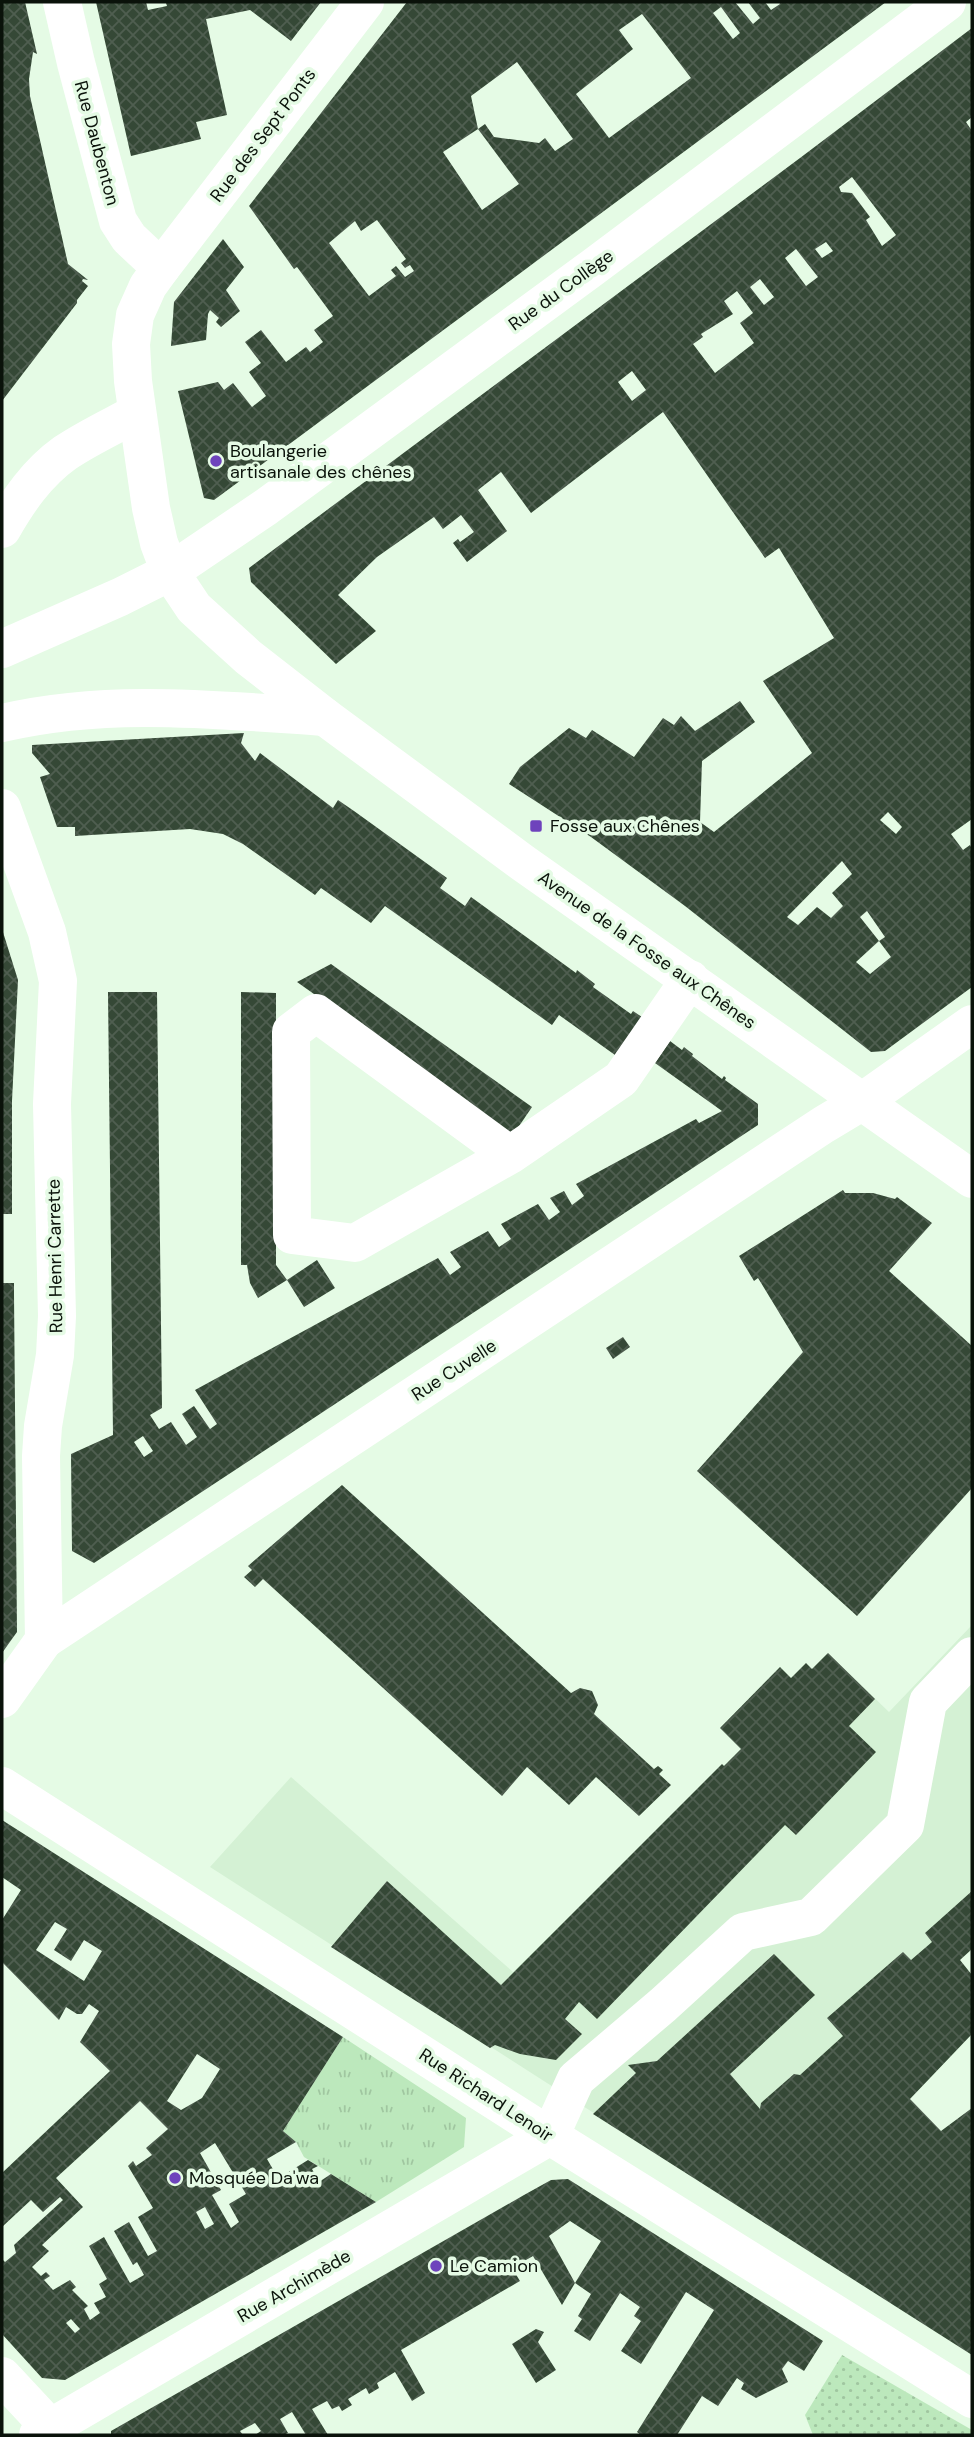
<svg xmlns="http://www.w3.org/2000/svg" width="974" height="2437" font-family="'DM Sans',sans-serif">
  <style>
    .built { fill: #d4f1d4 }
    .grass { fill: url(#grass-tufts) }
    .park { fill: url(#park-dots) }
    .building { fill: url(#building-cross-hatch); fill-rule: evenodd }
    .lines { fill: none; stroke-linecap: round; stroke-linejoin: round }
    .minor { stroke: #fff; stroke-width: 38 }
    .poi-dot { fill: #6e43bc; stroke: #e5fbe5; stroke-width: 2.5 }
    .labels { text-anchor: middle; stroke-width: 7; stroke-linejoin: round; paint-order: stroke }
    .street-label { font-size: 18px; fill: #0a120a; stroke: #e5fbe5 }
    .poi-label { font-size: 18px; fill: #0a120a; stroke: #e5fbe5; text-anchor: start }
  </style>
  <defs>
    <pattern id="grass-tufts" width="24" height="20" patternUnits="userSpaceOnUse" patternTransform="scale(1.75)"><rect width="24" height="20" fill="#bce8bc"/><path d="M3 7l-1-3M5 7V3M7 7l1-3M15 17l-1-3M17 17v-4M19 17l1-3" fill="none" stroke="#a0c6a0"/></pattern>
    <pattern id="park-dots" width="8" height="8" patternUnits="userSpaceOnUse" patternTransform="scale(1.75)"><rect width="8" height="8" fill="#bce8bc"/><path d="M2 2h.1M6 6h.1" fill="none" stroke="#a0c6a0" stroke-width="1.8" stroke-linecap="round"/></pattern>
    <pattern id="building-cross-hatch" width="8" height="8" patternUnits="userSpaceOnUse" patternTransform="scale(1.75)"><rect width="8" height="8" fill="#354836"/><path d="M0 0l8 8M0 8l8-8" fill="none" stroke="#4f5e50"/></pattern>
  </defs>
  <rect width="100%" height="100%" fill="#e5fbe5"/>
  <path class="built" d="M972,1625v324l-269,234 -493,-316 81,-90 222,195 228,-223 -21,-21 60,-61 11,11 21,-9 16,-16 61,59z"/>
  <path class="grass" d="M343,2037l123,81 -2,29 -88,55 -72,-45 -8,-15 -13,-11z"/>
  <path class="park" d="M842,2355l130,75v5h-159l-8,-20z"/>
  <g class="building">
    <path d="M2,2h23l12,52 -4,-2 -4,27 1,17 38,168 20,16 -5,-1 -1,2 6,5 -11,14v3l-75,98z"/>
    <path d="M96,2h50l2,8 19,-4 -1,-3 7,-1h148l-30,39 -41,-31 -44,9 21,96 -31,7 5,17 -70,17z"/>
    <path d="M407,2h328l18,22 7,-6 -12,-16h17l6,8 9,-6 -1,-2h107l-672,498 -10,-2 -26,-107 40,-9 6,8 9,-7 19,24 14,-11 -17,-24 12,-9 -16,-21 16,-12 25,32 20,-15 4,5 13,-10 -9,-12 19,-14 -36,-49 -3,2 -45,-63zM721,7l19,26 -7,6 -20,-26zM642,14l49,64 -82,60 -33,-44 57,-45 -14,-19zM517,62l56,77 -18,12 -10,-13 -6,5 -45,-6 -9,-13 -7,5 41,55 -37,26 -39,-58 35,-23 -7,-33zM377,220l29,39 -5,4 4,5 5,-3 4,6 -9,6 -9,-11 -5,4 5,6 -27,20 -40,-53 26,-22 6,10z"/>
    <path d="M972,28v89l-6,5 6,9v688l-21,15 12,16 7,-5 2,4v138l-87,64 -14,1 -186,-146 -94,-69 -82,-53 11,-17 49,-39 17,10 6,-8 42,27 29,-39 11,7 7,-9 14,15 45,-30 15,21 -53,39 -2,61 14,10 98,-79 -49,-72 71,-43 -55,-90 -14,10 -102,-146 -132,101 -30,-41 -23,18 29,41 -40,31 -14,-19 5,-4 2,3 14,-10 -13,-17 -18,14 -9,-12 -57,40 -39,38 38,36 -40,33 -85,-82 -2,-14 551,-410zM852,177l44,58 -14,11 -16,-26 4,-3 -18,-24 -11,-1 -2,-5zM826,242l7,9 -11,7 -7,-9zM796,249l22,28 -12,9 -21,-28zM760,279l14,18 -10,8 -14,-18zM737,291l16,22 -13,10 14,20 -39,30 -22,-29 10,-7 -2,-3 32,-20 -9,-13zM632,371l14,19 -14,11 -14,-19zM888,812l14,15 -6,7 -16,-14zM842,861l10,13 -20,19 11,13 -12,12 -14,-11 -19,18 -11,-8zM867,911l18,26 -6,4 12,16 -21,17 -14,-12 23,-21 -19,-24z"/>
    <path d="M223,239l21,28 -18,23 14,21 -19,16 -5,-5 3,-4 -9,-8 -2,4 -2,26 -35,6 3,-44z"/>
    <path d="M244,733l-3,10 14,18 5,-8 73,55 5,-8 16,11 93,67 -7,10 25,18 6,-9 105,76 1,-3 18,14 -2,3 38,27 2,-3 9,6 -27,38 -56,-40 -7,10 -167,-119 -14,17 -50,-35 -6,7 -72,-51 -20,-10 -33,-5 -115,7v-9h-18l-17,-50 10,-3 -18,-21v-8z"/>
    <path d="M2,929l16,51 -6,121v113h-10z"/>
    <path d="M331,964l201,143 -19,28 -216,-153z"/>
    <path d="M108,992h49l5,416 -12,7 9,14 12,-7 15,23 11,-8 -15,-23 12,-8 16,23 7,-5 -22,-34 243,-132 12,17 11,-8 -11,-15 38,-21 11,16 12,-8 -10,-15 37,-20 11,16 11,-8 -10,-14 14,-7 8,14 12,-9 -8,-12 120,-65 3,4 23,-12 -67,-48 15,-22 12,9 2,-3 5,4 4,3 -1,2 30,23 2,-3 2,2 -1,2 33,24v21l-664,438 -22,-12 -1,-97 42,-19zM143,1436l10,15 -9,6 -10,-15z"/>
    <path d="M241,992l35,1v272l11,15 30,-20 18,28 -31,19 -17,-27 -29,18 -8,-15 -3,-18h-6z"/>
    <path d="M843,1190l2,3h28l22,6 2,-2 35,26 -43,48 83,75v142l-115,128 -160,-145 106,-119 -45,-74 -4,3 -15,-25z"/>
    <path d="M2,1283h12v11l3,338 -15,21z"/>
    <path d="M623,1337l7,10 -17,12 -7,-11z"/>
    <path d="M342,1485l229,208 9,-5 12,3 6,14 -4,9 60,55 4,-3 5,4 -4,4 12,11 -32,31 -43,-39 -27,28 -42,-38 -25,29 -239,-217 -8,8 -11,-10 8,-7 -4,-4z"/>
    <path d="M828,1653l47,46 -26,27 27,26 -80,83 -11,-10 -188,194 -18,-17 -14,17 17,15 -26,26 -36,-6 -25,-9 -5,3 -159,-101 56,-66 114,104 221,-221 2,2 17,-17 -21,-21 60,-61 11,11 15,-15 6,6z"/>
    <path d="M2,1820l341,217 -60,94 13,11 -29,17 14,24 9,-5 -3,-5 21,-13 10,6 -6,3 7,13 12,-8 45,28 -311,178 -23,-2 -40,-44v-75l3,3 11,-9 -2,-8 49,-45 -3,-3 -17,15 -12,-12 -29,27v-54l108,-102 -30,-29 19,-31 -10,-7 -7,10h-5l-11,-7 -7,13 -57,-58v-42l19,-30 -19,-13zM55,1922l12,7 -13,21 17,11 13,-21 18,11 -18,30 -48,-31zM197,2054l23,15 -18,29 -21,12 -14,-9zM140,2101l28,28 -22,19 6,7 -16,11 -3,-5 -5,5 25,42 -15,9 19,34 -9,5 -19,-34 -15,9 19,34 4,-3 7,13 -14,8 -26,-46 -15,9 18,33 -8,5 7,13 -12,6 6,10 -10,7 -6,-11 4,-3 -16,-16 4,-3 -6,-7 -17,10 -9,-10 6,-4 -4,-4 -5,4 -9,-9 17,-16 -7,-6 41,-38 -27,-29zM215,2143l31,51 -17,10 10,18 -8,6 -19,-33 9,-5 -21,-37zM205,2207l9,17 -9,5 -9,-17zM71,2319l9,10 -5,4 -9,-10z"/>
    <path d="M972,1891v58l-12,11 12,15v59l-62,65 31,32 31,-23v247l-379,-241 43,-41 -8,-8 29,-4 117,-107 41,41 -85,79 30,35 1,-6 33,-29 6,1 43,-39 -16,-18 76,-66 8,8 21,-18 -7,-9z"/>
    <path d="M568,2179l255,162 -19,30 -16,-10 -6,8 6,13 -32,16 -15,-9 3,-6 -7,-5 -19,28 -16,-10 -25,39h-36l-4,-3 77,-122 -28,-18 -45,72 -20,-13 20,-30 -7,-5 6,-9 -20,-14 -30,48 -16,-10 8,-12 -4,-3 13,-22 -16,-11 26,-42 -31,-20 -21,15 26,47 -13,22 -29,-49 -21,12 8,13 -119,69 24,43 -13,8 -17,-29 -18,11 2,5 -10,6 -3,-6 -18,11 4,6 -10,6 -3,-5 -7,3 -5,-8 -15,8 16,26h-22l-14,-23 -12,7 8,14 -5,2h-28l6,-4 -6,-8 -15,8 3,4h-132v-4l413,-236 27,-15z"/>
    <path d="M536,2329l8,3 -6,10 18,28 -20,13 -24,-39z"/>
  </g>
  <g class="lines">
    <g class="minor">
      <path d="M62,2l14,61 42,158 11,17 32,30"/>
      <path d="M365,2l-204,266 -13,18 -13,29 -4,29 2,37 18,127 8,35 11,29 24,36 54,49 77,60 198,146 449,316"/>
      <path d="M2,529c16,-28 35,-56 63,-76 22,-15 48,-27 72,-40"/>
      <path d="M2,649l118,-52 50,-25 96,-65 326,-239 355,-266"/>
      <path d="M2,723c107,-25 215,-13 323,-6"/>
      <path d="M2,808l45,124 11,49 -6,123 5,212 -2,39 -12,71 -2,30 3,184 -42,59"/>
      <path d="M510,1155l-194,-142 -25,19 1,203 63,8 155,-88 111,-76 69,-100"/>
      <path d="M44,1640l779,-515 40,-24 109,-77"/>
      <path d="M2,1786l548,350 422,263"/>
      <path d="M2,2376l55,59"/>
      <path d="M38,2435l512,-299 26,-57 87,-74 80,-73 68,-15 94,-92 23,-123 44,-46"/>
    </g>
  </g>
  <g class="poi-dot">
    <circle cx="216" cy="461" r="7"/>
    <rect x="529" y="819" width="14" height="14" rx="3.5"/>
    <circle cx="175" cy="2178" r="7"/>
    <circle cx="436" cy="2266" r="7"/>
  </g>
  <g class="labels">
    <g class="street-label">
      <text transform="translate(263 135) rotate(-53)" y="6">Rue des Sept Ponts</text>
      <text transform="translate(97 143) rotate(75)" y="6">Rue Daubenton</text>
      <text transform="translate(561 290) rotate(-36)" y="6">Rue du Collège</text>
      <text transform="translate(647 950) rotate(35)" y="6">Avenue de la Fosse aux Chênes</text>
      <text transform="translate(55 1256) rotate(-91)" y="6">Rue Henri Carrette</text>
      <text transform="translate(454 1370) rotate(-33)" y="6">Rue Cuvelle</text>
      <text transform="translate(486 2095) rotate(33)" y="6">Rue Richard Lenoir</text>
      <text transform="translate(294 2286) rotate(-30)" y="6">Rue Archimède</text>
    </g>
    <g class="poi-label">
      <text x="230" y="457">Boulangerie<tspan x="230" dy="21">artisanale des chênes</tspan></text>
      <text x="550" y="832">Fosse aux Chênes</text>
      <text x="189" y="2184">Mosquée Da'wa</text>
      <text x="450" y="2272">Le Camion</text>
    </g>
  </g>
  <rect width="974" height="2437" fill="none" stroke="#0a120a" stroke-width="7"/>
</svg>
